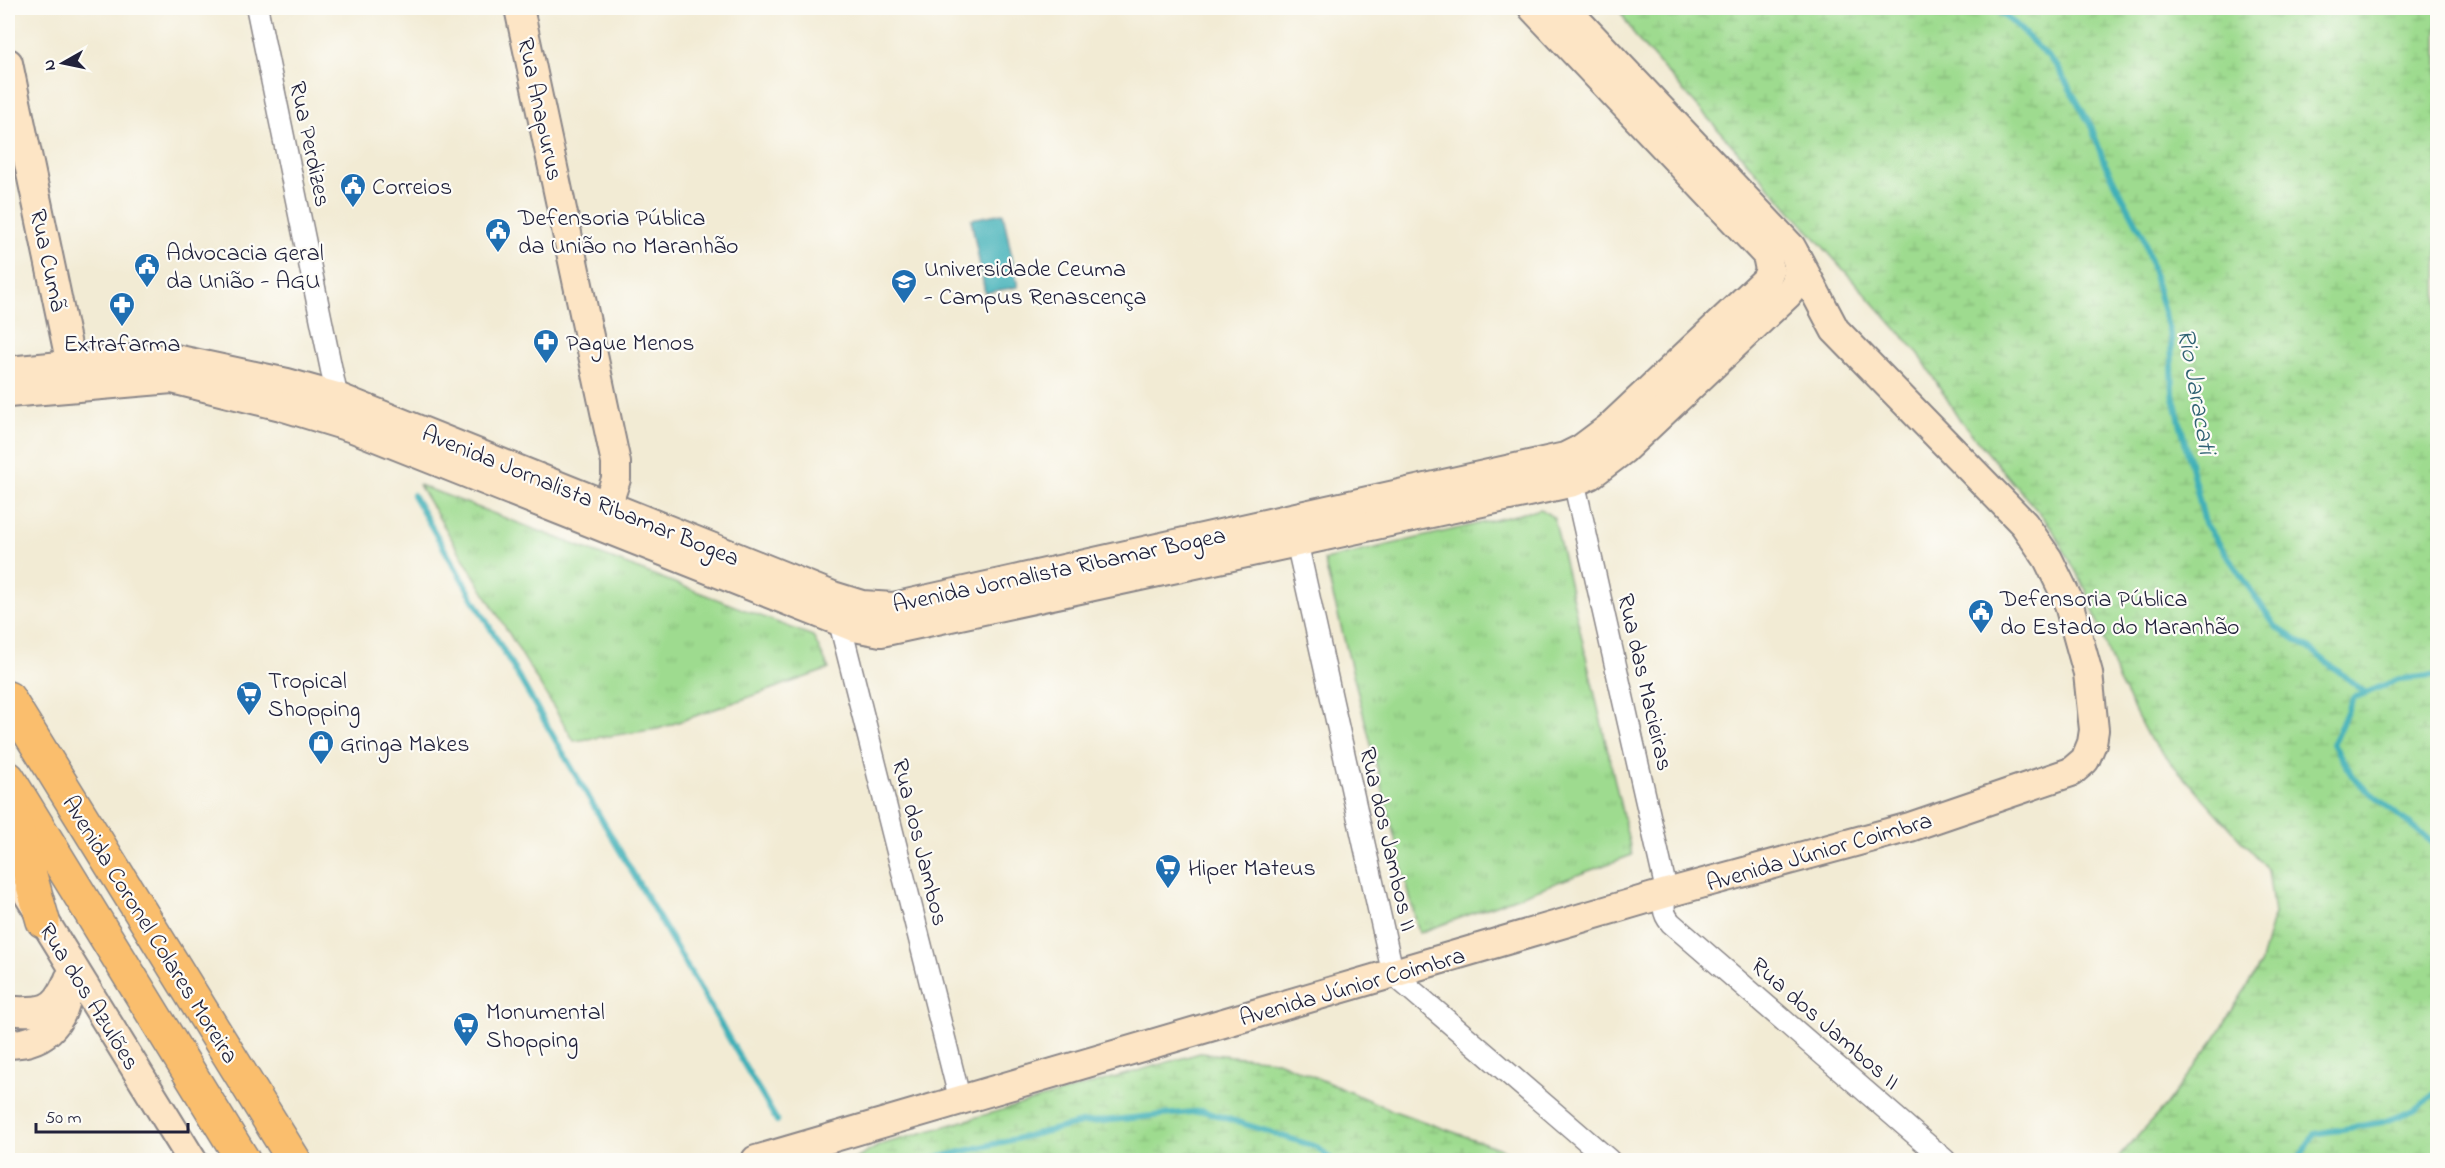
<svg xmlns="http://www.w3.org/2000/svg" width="2445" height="1168" font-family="'Indie Flower',sans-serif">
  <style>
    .grass { fill: url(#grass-tufts); stroke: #607e65; stroke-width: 1.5 }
    .wetland { fill: url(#wetland-marsh); stroke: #607e65; stroke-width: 1.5 }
    .water { fill: #40b0b8; stroke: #31697a; stroke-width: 1.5 }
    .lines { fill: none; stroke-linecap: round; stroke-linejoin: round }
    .stream { stroke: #40b0b8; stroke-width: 6 }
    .street-casing { stroke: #8a8688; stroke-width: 24 }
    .secondary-casing { stroke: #8a8688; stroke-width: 32 }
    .primary-casing { stroke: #8a8688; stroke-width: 36 }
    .street { stroke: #fff; stroke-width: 21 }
    .secondary { stroke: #fde5c5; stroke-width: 28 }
    .primary { stroke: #fabe6d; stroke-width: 33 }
    .labels { text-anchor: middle; stroke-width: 4.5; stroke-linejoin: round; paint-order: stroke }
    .street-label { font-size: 24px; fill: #22223b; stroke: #fdfcf7 }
    .poi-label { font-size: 24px; fill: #22223b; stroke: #fdfcf7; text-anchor: start }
    .water-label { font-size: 26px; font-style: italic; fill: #306273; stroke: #fdfcf7 }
  </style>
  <defs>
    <pattern id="grass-tufts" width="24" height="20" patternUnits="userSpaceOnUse" patternTransform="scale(1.5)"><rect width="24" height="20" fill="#9edb8f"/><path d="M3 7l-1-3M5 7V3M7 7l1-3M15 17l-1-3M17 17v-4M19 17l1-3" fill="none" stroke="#88bc7c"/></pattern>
    <pattern id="wetland-marsh" width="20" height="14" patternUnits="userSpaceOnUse" patternTransform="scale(1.5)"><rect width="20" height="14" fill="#9edb8f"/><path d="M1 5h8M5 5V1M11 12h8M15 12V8" fill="none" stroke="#88bc7c"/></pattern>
  </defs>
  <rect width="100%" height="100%" fill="#fdfcf7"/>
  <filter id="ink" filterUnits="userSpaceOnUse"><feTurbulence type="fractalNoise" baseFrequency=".0167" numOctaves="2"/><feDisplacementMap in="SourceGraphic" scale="12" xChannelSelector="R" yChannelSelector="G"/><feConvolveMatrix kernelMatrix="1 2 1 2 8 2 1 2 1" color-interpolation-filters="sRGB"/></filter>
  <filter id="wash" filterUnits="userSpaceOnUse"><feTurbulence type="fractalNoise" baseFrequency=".008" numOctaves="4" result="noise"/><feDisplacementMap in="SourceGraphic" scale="24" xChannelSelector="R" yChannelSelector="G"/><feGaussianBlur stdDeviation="1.35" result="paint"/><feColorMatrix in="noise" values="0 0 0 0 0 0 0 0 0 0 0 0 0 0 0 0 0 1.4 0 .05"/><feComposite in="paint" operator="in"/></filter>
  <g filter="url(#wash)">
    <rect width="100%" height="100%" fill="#f2ebd4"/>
    <g class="grass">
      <path d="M419,485l394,151 16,33 -171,60 -84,12z"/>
      <path d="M1541,509l13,9 78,337 -213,78 -95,-373z"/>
    </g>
    <g class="wetland">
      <path d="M1618,8h819l1,651 -5,17 5,1 -1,483h-321l49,-54 51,-69 44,-72 14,-51 -6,-44 -120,-133 -31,-60 -31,-87 -35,-63 -91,-107 -41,-66 -282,-315z"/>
      <path d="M1200,1053l75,7 119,51 110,39 19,10h-669l26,-15z"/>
    </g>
    <path class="water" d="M1003,213l15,74 -33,6 -14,-74z"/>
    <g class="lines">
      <g class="stream">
        <path d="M1994,8l21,16 42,42 34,60 13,36 39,73 28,103 2,56 32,129 71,104 34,22 56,44 33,-14 33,-3"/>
        <path d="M413,495l364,626"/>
        <path d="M2366,693l-13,5 -20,46 24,38 81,65"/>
        <path d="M928,1160l153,-37 122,-12 114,36 15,13"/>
        <path d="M2298,1160l16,-26 69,-12 31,-12 24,-19"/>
      </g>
    </g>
  </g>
  <g filter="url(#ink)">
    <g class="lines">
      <defs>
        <g id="street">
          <path d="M257,8l80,389"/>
          <path d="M1574,482l93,411c-4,12 -5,20 4,30l274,237"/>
          <path d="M1297,543l96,431 216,186"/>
          <path d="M837,612l123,488"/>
        </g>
        <g id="secondary">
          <path d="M519,8l97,455v16l-15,45"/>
          <path d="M8,63l67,321"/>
          <path d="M8,371l127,-12h40l112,24 50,14 496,199 29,9 31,2 672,-150 16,-8 28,-21 157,-148 4,-10 -3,-15 -234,-247"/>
          <path d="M8,393l164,-14 109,27 72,22 501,199 27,5 693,-150 16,-7 33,-25 165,-156c13,-14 13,-31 3,-47l-226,-239"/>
          <path d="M8,862l184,298"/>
          <path d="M8,1011c29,0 45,4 58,-26"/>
          <path d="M8,1044c41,0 59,-26 61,-65"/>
          <path d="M756,1160l911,-267 243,-66 161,-55 14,-12 7,-17 2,-13 -6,-57 -21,-75 -19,-39 -24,-35 -189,-194 -39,-74"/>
        </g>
        <g id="primary">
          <path d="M8,698l286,462"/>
          <path d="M8,778l235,382"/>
          <path d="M9,801l34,120"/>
        </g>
      </defs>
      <use href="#street" class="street-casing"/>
      <use href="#secondary" class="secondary-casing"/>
      <use href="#primary" class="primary-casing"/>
      <use href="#street" class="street"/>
      <use href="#secondary" class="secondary"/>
      <use href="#primary" class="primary"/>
    </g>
  </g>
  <defs>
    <symbol id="civic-pin" viewBox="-11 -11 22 30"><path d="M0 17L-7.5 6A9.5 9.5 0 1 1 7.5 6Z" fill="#1f6fb2" stroke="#fdfcf7"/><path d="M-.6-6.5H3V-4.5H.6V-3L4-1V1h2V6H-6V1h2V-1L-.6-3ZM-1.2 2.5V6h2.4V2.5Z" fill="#fff"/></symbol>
    <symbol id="university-pin" viewBox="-11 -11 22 30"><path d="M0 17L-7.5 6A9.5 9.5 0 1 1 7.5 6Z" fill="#1f6fb2" stroke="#fdfcf7"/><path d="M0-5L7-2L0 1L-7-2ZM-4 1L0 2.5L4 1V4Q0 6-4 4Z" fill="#fff"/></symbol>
    <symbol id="pharmacy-pin" viewBox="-11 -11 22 30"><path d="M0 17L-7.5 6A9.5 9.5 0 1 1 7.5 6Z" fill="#1f6fb2" stroke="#fdfcf7"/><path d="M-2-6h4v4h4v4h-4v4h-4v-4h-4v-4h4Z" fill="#fff"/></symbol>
    <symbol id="supermarket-pin" viewBox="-11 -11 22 30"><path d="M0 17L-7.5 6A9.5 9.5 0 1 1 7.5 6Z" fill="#1f6fb2" stroke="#fdfcf7"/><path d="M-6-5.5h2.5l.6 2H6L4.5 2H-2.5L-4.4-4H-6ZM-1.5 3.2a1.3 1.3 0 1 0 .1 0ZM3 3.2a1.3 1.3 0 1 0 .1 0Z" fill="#fff"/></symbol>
    <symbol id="shop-pin" viewBox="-11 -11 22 30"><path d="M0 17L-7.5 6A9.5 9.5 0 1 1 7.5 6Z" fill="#1f6fb2" stroke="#fdfcf7"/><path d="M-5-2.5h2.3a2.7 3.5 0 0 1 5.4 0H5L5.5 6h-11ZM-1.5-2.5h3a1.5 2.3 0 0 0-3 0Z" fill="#fff"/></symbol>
  </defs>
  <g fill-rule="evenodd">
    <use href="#civic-pin" x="338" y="171" width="30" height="40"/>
    <use href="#civic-pin" x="483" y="216" width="30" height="40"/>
    <use href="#civic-pin" x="132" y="251" width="30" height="40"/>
    <use href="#university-pin" x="889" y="267" width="30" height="40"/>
    <use href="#pharmacy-pin" x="107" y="290" width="30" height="40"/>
    <use href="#pharmacy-pin" x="531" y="327" width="30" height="40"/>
    <use href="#civic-pin" x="1966" y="597" width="30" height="40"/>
    <use href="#supermarket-pin" x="234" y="679" width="30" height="40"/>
    <use href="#shop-pin" x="306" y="728" width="30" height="40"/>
    <use href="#supermarket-pin" x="1153" y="852" width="30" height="40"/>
    <use href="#supermarket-pin" x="451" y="1010" width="30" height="40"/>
  </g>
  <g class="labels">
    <g class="street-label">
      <text transform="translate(541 109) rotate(78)" y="8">Rua Anapurus</text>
      <text transform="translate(311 144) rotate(78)" y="8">Rua Perdizes</text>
      <text transform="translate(49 260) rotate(78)" y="8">Rua Cumã</text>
      <text transform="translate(581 495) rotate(22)" y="8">Avenida Jornalista Ribamar Bogea</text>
      <text transform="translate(1059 569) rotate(-12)" y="8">Avenida Jornalista Ribamar Bogea</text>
      <text transform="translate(1646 682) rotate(77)" y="8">Rua das Macieiras</text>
      <text transform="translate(1389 839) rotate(77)" y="8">Rua dos Jambos II</text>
      <text transform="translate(921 842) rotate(76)" y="8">Rua dos Jambos</text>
      <text transform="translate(1819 851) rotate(-16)" y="8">Avenida Júnior Coimbra</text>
      <text transform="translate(151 929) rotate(58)" y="8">Avenida Coronel Colares Moreira</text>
      <text transform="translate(1352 986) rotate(-16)" y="8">Avenida Júnior Coimbra</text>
      <text transform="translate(90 996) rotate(58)" y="8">Rua dos Azulões</text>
      <text transform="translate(1826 1023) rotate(41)" y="8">Rua dos Jambos II</text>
    </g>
    <g class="poi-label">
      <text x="372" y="194">Correios</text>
      <text x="518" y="225">Defensoria Pública<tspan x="518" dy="28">da União no Maranhão</tspan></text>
      <text x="166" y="260">Advocacia Geral<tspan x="166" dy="28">da União - AGU</tspan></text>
      <text x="924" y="276">Universidade Ceuma<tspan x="924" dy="28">- Campus Renascença</tspan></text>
      <text x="566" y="350">Pague Menos</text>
      <text x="122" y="351" text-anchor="middle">Extrafarma</text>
      <text x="2000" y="606">Defensoria Pública<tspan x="2000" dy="28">do Estado do Maranhão</tspan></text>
      <text x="268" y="688">Tropical<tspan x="268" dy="28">Shopping</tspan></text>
      <text x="340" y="751">Gringa Makes</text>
      <text x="1188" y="875">Hiper Mateus</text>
      <text x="486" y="1019">Monumental<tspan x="486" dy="28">Shopping</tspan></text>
    </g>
    <g class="water-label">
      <text transform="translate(2198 391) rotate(80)" y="9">Rio Jaracati</text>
    </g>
  </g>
  <rect width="2445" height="1168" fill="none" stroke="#fdfcf7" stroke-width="30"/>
  <g transform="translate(63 63) rotate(261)" stroke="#fdfcf7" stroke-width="4.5" paint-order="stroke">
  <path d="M0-4.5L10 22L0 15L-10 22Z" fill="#22223b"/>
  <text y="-9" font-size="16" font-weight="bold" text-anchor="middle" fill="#22223b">N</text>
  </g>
  <path d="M36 1123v9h152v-9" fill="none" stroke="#22223b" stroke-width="3"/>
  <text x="45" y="1123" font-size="18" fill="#22223b" stroke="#fdfcf7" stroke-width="4.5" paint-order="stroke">50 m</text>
</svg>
